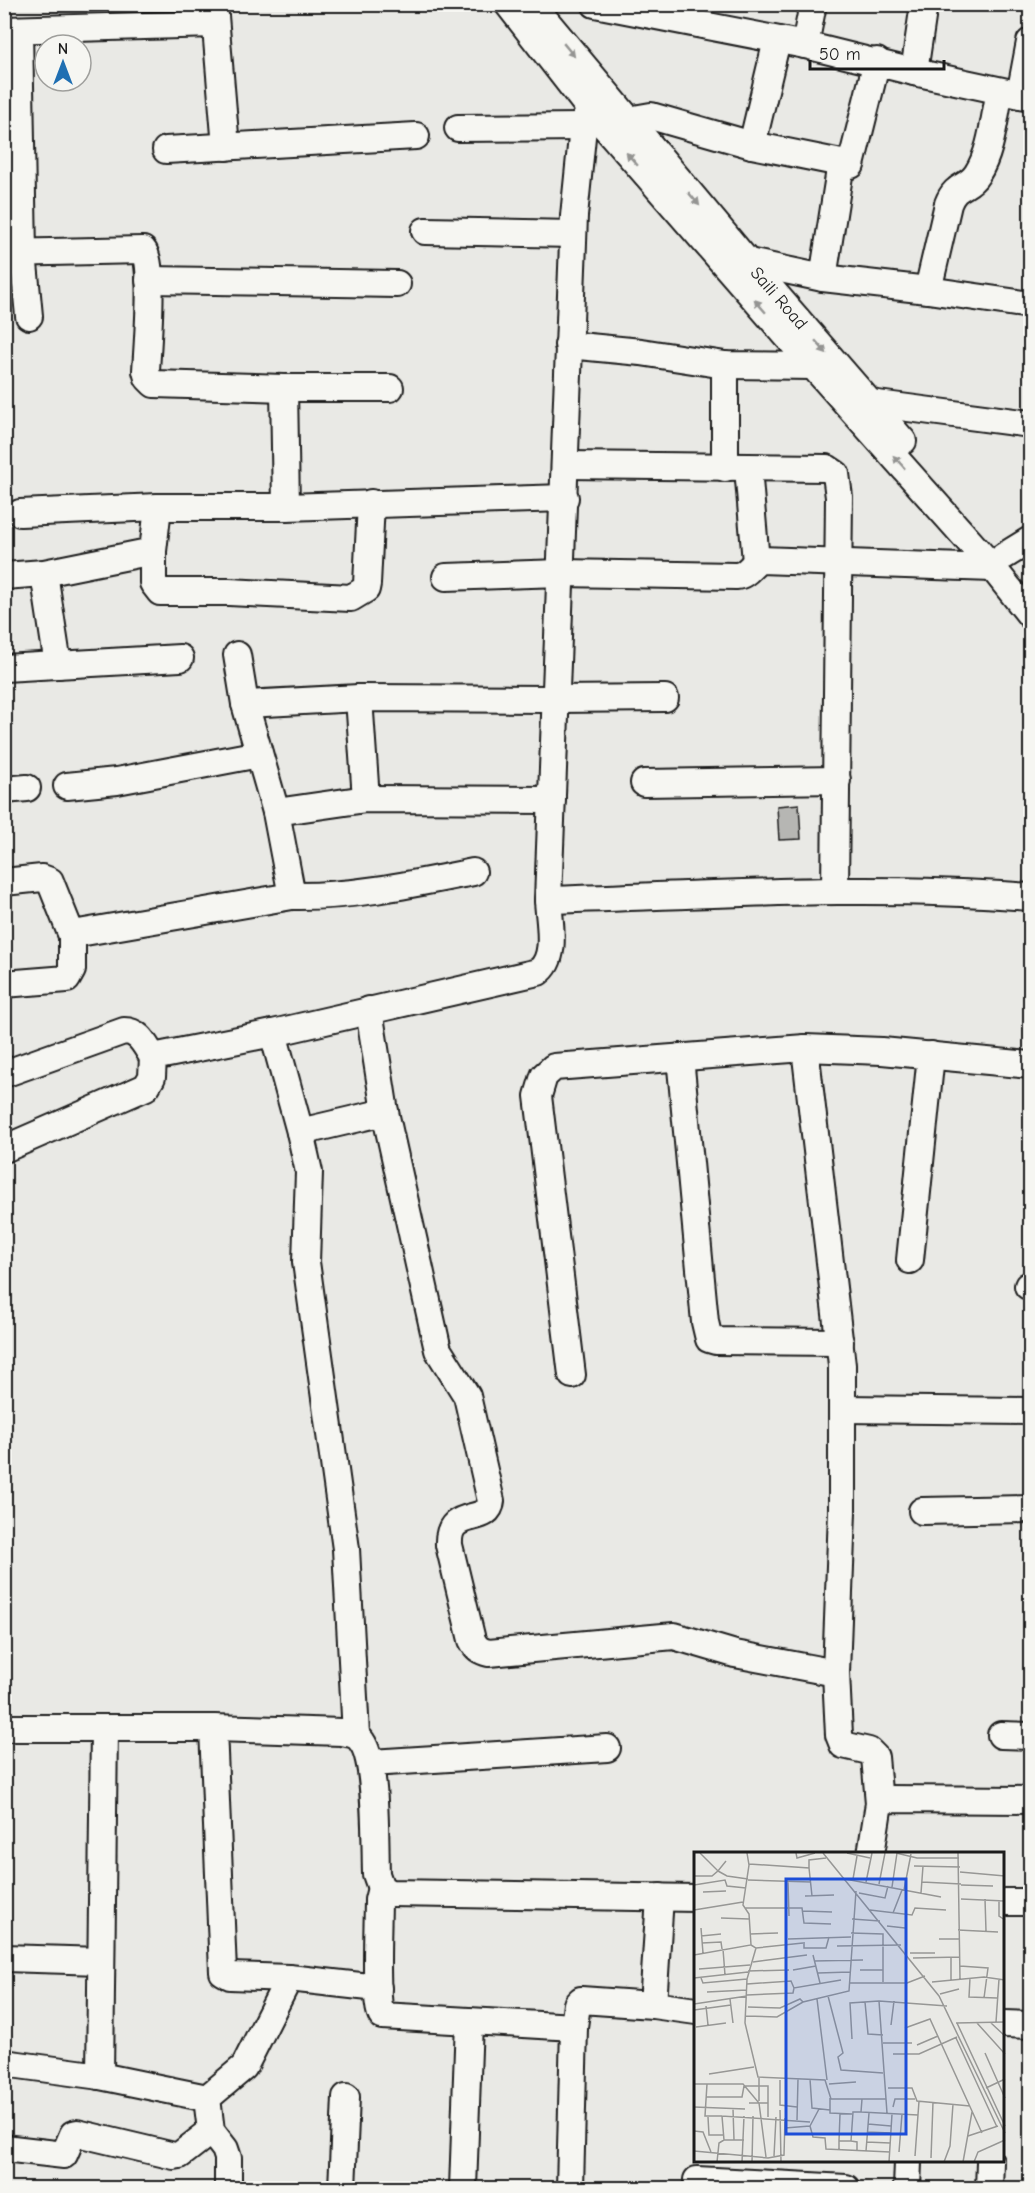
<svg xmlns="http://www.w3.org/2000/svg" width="1035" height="2193" font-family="'Comic Neue',sans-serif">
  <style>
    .building { fill: #b6b6b3; stroke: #1c1c1c; stroke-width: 1.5 }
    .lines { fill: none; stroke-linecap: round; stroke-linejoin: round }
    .minor-casing { stroke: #1c1c1c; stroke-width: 30 }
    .minor { stroke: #f6f6f2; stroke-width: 26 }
    .oneway { fill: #949492 }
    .labels { text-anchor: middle; stroke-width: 6; stroke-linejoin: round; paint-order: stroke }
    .street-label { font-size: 18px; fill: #1c1c1c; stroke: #f6f6f2 }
    .inset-road { fill: none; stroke: #979795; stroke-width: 1.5 }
    .view { fill: #1d4ed8; fill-opacity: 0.15; stroke: #1d4ed8; stroke-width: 3 }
    .inset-edge { fill: none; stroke: #1c1c1c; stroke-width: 3 }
  </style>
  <rect width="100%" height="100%" fill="#e9e9e5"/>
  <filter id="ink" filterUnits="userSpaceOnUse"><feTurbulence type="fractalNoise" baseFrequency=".0167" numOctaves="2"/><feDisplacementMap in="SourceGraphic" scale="12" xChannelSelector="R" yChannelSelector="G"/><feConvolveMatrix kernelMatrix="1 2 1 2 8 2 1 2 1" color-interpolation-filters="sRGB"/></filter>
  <g filter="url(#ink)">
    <path class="building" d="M799,804l2,35 -22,1 -2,-34z"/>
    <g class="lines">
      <defs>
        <g id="minor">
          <path d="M214,4l12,143"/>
          <path d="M508,4l84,108 221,254 180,202 37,47"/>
          <path d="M532,4l214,256 157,181"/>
          <path d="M595,4l210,41 109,27 116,25"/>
          <path d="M4,30l211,-6"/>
          <path d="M19,30l4,223 6,63"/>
          <path d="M805,45l8,-41"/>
          <path d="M914,72l10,-68"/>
          <path d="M1020,95l10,-53"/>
          <path d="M628,120l23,-4 101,29 99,20 26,-104"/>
          <path d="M458,128l125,-1"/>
          <path d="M752,145l25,-105"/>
          <path d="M166,150l250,-14"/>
          <path d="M425,231l148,3"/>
          <path d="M4,253l139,-3c12,13 4,99 3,121l2,7 6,6 130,4h106"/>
          <path d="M744,261l79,17 105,12 102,15"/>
          <path d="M823,278l18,-115"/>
          <path d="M149,280l248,4"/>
          <path d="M928,290l20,-86c8,-21 20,-15 29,-30 15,-23 17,-56 23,-83"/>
          <path d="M568,345l73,7 84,13 88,1"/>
          <path d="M284,388l2,119"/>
          <path d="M870,403l160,21"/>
          <path d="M565,465l262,3 9,6 3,23 -4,394"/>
          <path d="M725,468v-103"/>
          <path d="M748,468l8,94"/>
          <path d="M158,507l-5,44v32l7,9h69l122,6 15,-9 1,-5 4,-81"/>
          <path d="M20,513l138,-6h128l279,-9"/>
          <path d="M1004,556l26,-16"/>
          <path d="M44,573l14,92"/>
          <path d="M4,576l40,-3 109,-22"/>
          <path d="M446,577l115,-4 175,3c12,-1 14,-11 24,-16l233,8"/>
          <path d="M237,655l8,49 31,108 16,84"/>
          <path d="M4,668l176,-10"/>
          <path d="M359,698l7,101"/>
          <path d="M245,704l114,-6 197,1 109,-1"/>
          <path d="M644,783l193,-3"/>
          <path d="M67,786l50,-5 142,-27"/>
          <path d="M4,790l23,-2"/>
          <path d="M276,812l90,-13 186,1"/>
          <path d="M4,882l38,-4 8,3 22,55 7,-3 213,-37c61,1 121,-12 181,-24"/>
          <path d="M548,900c161,-5 322,-16 482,-3"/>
          <path d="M4,984l63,-5 5,-9v-34"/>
          <path d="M369,1010l16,102 53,238 29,46 24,105c-2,26 -44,4 -42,44l23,95c4,8 8,11 17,13l185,-17 61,18 101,19"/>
          <path d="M273,1033l27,99 9,40 -3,90 40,287 10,186"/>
          <path d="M805,1048l37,317v147l-6,161 3,62 4,10 26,6 6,6 4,46 -8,51"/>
          <path d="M680,1057l25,265 4,17 7,2 124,1"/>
          <path d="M4,1074l120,-43c16,0 21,15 29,26"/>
          <path d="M300,1132l85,-20"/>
          <path d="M4,1149l142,-62 6,-10 1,-20 120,-24 265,-61c20,-14 11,-50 10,-72l26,-684 9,-89 2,-8 21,-24"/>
          <path d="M910,1260l21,-205"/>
          <path d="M1028,1286l2,-1"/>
          <path d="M572,1375l-34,-279 6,-20 10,-9 251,-19 77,3 148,14"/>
          <path d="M842,1409l188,2"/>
          <path d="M922,1511l108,-2"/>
          <path d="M4,1728h209l129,4c9,2 15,2 20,10 15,21 13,103 14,132l5,14 9,5 306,5"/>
          <path d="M213,1728l10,244 7,4 59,2 89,10"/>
          <path d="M1001,1735l29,1"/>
          <path d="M371,1763l236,-15"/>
          <path d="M879,1803l7,-4 144,1"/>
          <path d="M381,1888l-3,12c0,18 -4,107 4,116l192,11"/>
          <path d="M1004,1902h26"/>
          <path d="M4,1958l97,3"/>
          <path d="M653,2005l43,6"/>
          <path d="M1004,2024l26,1"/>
          <path d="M4,2063l96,13 107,22"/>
          <path d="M100,2076l4,-348"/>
          <path d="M4,2148l60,7 9,-21 4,-1 97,23 6,-1 31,-24"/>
          <path d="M697,2180l149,8"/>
          <path d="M228,2188v-30l-3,-9 -14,-18 -4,-33 37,-31 45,-89"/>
          <path d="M342,2188l4,-91"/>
          <path d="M463,2188l6,-167"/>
          <path d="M570,2188l4,-161 3,-23 4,-4 72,5 7,-108"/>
          <path d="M907,2188l1,-26"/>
          <path d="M989,2188l1,-26"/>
        </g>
      </defs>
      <use href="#minor" class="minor-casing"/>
      <use href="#minor" class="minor"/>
    </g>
    <defs><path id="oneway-solid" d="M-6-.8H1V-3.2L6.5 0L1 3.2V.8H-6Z" transform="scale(1.5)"/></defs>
    <g class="oneway">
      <use href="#oneway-solid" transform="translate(569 50) rotate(50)"/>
      <use href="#oneway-solid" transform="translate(632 159) rotate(-131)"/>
      <use href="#oneway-solid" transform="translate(694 199) rotate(50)"/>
      <use href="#oneway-solid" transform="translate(760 306) rotate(-131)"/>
      <use href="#oneway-solid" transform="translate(821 347) rotate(49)"/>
      <use href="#oneway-solid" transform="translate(899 462) rotate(-132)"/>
    </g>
  </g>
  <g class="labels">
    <g class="street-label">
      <text transform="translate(779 298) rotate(49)" y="6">Saili Road</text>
    </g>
  </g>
  <g transform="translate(694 1852)">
    <rect width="310" height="310" fill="#e9e9e5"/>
    <path class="inset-road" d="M6,1l18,18 8,-10M102,1l1,5 18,-5M129,1l116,143 66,137M153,1l23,5M202,1l21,5h42M264,1l2,126M55,12l60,4 3,28M220,14l46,1M115,16v-8l17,-2M266,20l45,4M0,24h18l6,-5 9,5 21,3M151,27l96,18M159,27l4,-23M54,28l63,2M94,30l1,34M172,30l6,-29M228,30l39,2M185,32l6,-31M0,33l31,-5 2,6 19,2M267,33l32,1M198,35l5,-34M210,38l7,-36M9,40l23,-1M165,41l26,5 3,-12M227,41l2,-27M111,44l29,-1M267,47l44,2M291,47l1,32M305,48v16l6,4M51,56h57l2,15 27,1M0,58l49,-8M176,58l42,5 3,-7 31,2M109,59l29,1M199,61l9,-23M27,66l28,1M158,67l28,2M193,74l18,2M7,76l2,25M264,78l40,2M157,81l32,1v48M56,82l28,-1M7,84l20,-2M94,87l63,-2M245,87h20M110,90v6h22l3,-11M8,91l19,-1 1,7M57,93l5,3 -9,31 -2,44 13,54 67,3 6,19h55M143,94l64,-1M62,96l47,-5M29,97l2,26M216,101h25M0,103l57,-10 -2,-31 -6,-9 6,-40 -2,-12M119,103l7,28M257,105v23M219,106l47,-1M120,109l49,-1M59,110l54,-7M266,114l28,2 -4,30M5,117l51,-4M99,118l23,-4M166,118h23M54,119l41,-1M124,121l32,-1M0,126l54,-6M7,126l2,5 44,-4M276,126l-1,19 28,1M238,130l52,-5 21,3M155,131h58l18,-7M53,132l44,-3 3,7 47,-8M13,140l40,-2M246,142l19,-5M53,143l46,-2 1,-5M134,144l15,57 -5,4 3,13 42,3M36,147l3,24M123,147l10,81M185,149l8,112M171,150l3,32 15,1M0,152l53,-8M12,154l2,19M54,155l32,1 20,-9 3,3M0,158l37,-5M51,164l32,1 26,-15 46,-11 7,-100M302,170l3,-43M262,171l49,-1M263,171l48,103M283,171l28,31M297,171l14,13M197,173l3,-24M2,175l30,-4M211,176l25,-9 52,114M262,186l41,89M158,187l-2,-36 29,-2 68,5M189,191h29M223,193l21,-9M291,201l20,45M199,202h26l38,-17M15,222l45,-7M116,227l2,29 18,2M86,228v25l17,2M0,232h49l16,19 7,54M13,232l-2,32h17M135,232l27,-2M194,236h24l5,13 53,5M292,236l19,-9M12,245h36l2,-11h24v17M136,246v15l22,1M65,249v-23M55,251h19v14M0,255l51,2M199,255l2,-8h20M39,257l1,31M125,257l-9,17 3,11 12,1 1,11 64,3M86,258l1,52M167,260l57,3M14,265l1,18h15M103,268l1,-41M174,272l23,2M91,276l25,-2M0,279l9,1 8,20M173,280l24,1M274,284l30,-10M30,288h20M145,289l1,-27M157,289l2,-29h8l1,-13M172,290l24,1M145,297v-8h12l6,1v8M0,299l74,7 16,-3 1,-37M172,299l3,-38M205,300l3,-38M80,304l2,-39M221,304l4,-55M237,306l2,-56M23,310l2,-19 5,-3 -2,-24 88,6M48,310l2,-46M58,310l1,-46M195,310l3,-48M250,310l6,-16 3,-42M269,310l9,-50M280,310l4,-10 27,-12"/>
    <path class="view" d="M92,27h120v255h-120z"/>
    <rect width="310" height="310" class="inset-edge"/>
  </g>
  <rect width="1035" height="2193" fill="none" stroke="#f6f6f2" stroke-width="24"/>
  <rect x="12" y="12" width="1011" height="2169" fill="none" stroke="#1c1c1c" stroke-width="2" filter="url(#ink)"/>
  <g transform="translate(63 63)"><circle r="28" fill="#f6f6f2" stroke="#9f9f9c" stroke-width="1.5"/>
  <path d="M0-4.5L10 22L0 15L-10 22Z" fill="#1f6fb2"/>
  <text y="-9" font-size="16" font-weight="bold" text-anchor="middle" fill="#1c1c1c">N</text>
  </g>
  <path d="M810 60v9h134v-9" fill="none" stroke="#1c1c1c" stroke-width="3"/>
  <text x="819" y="60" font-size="18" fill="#1c1c1c" stroke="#f6f6f2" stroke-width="4.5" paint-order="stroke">50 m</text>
</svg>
